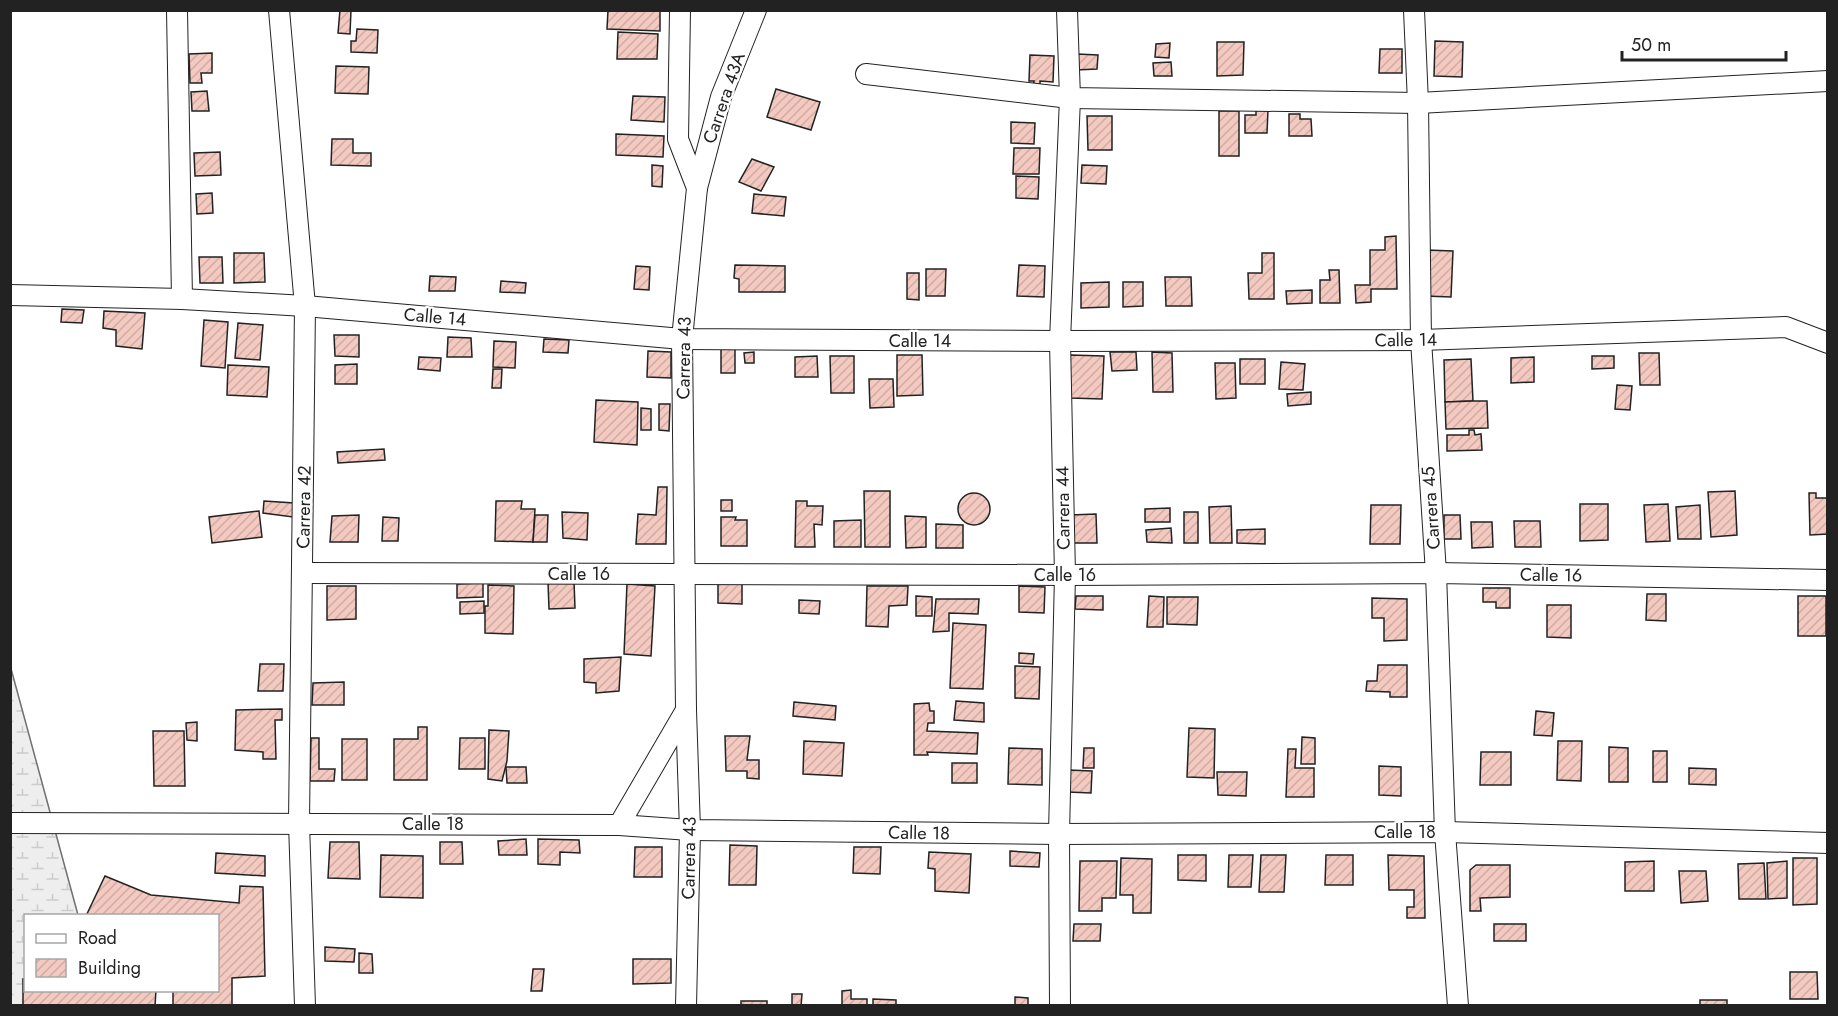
<svg xmlns="http://www.w3.org/2000/svg" width="1838" height="1016" font-family="Jost,sans-serif">
  <style>
    .wetland { fill: url(#wetland-marsh); stroke: #6f6f6f; stroke-width: 1.5 }
    .building { fill: url(#building-hatch); stroke: #222; stroke-width: 1.5 }
    .lines { fill: none; stroke-linecap: round; stroke-linejoin: round }
    .street-casing { stroke: #222; stroke-width: 22 }
    .street { stroke: #fff; stroke-width: 20 }
    .labels { text-anchor: middle; stroke-width: 4.5; stroke-linejoin: round; paint-order: stroke }
    .street-label { font-size: 18px; fill: #222; stroke: #fff }
  </style>
  <defs>
    <pattern id="wetland-marsh" width="20" height="14" patternUnits="userSpaceOnUse" patternTransform="scale(1.5)"><rect width="20" height="14" fill="#eee"/><path d="M1 5h8M5 5V1M11 12h8M15 12V8" fill="none" stroke="#ccc"/></pattern>
    <pattern id="building-hatch" width="6" height="6" patternUnits="userSpaceOnUse" patternTransform="scale(1.5)"><rect width="6" height="6" fill="#f3c9c0"/><path d="M-1 1l2-2M0 6l6-6M5 7l2-2" fill="none" stroke="#d0aca5"/></pattern>
  </defs>
  <rect width="100%" height="100%" fill="#fff"/>
  <path class="wetland" d="M10,665l68,250 -52,1v74l83,15h-98z"/>
  <g class="building">
    <path d="M340,10h11l-1,24 -12,-1z"/>
    <path d="M608,10h52v21l-53,-2z"/>
    <path d="M357,29l21,1 -1,23 -26,-1v-11h5z"/>
    <path d="M618,32l40,2 -1,25h-40z"/>
    <path d="M1435,41l28,1 -1,35 -28,-1z"/>
    <path d="M1217,42h27l-1,33 -26,1z"/>
    <path d="M1170,43l-1,15 -14,-1 1,-13z"/>
    <path d="M1380,49h22v24h-23z"/>
    <path d="M212,53v20h-11l1,10h-12l-1,-29z"/>
    <path d="M1077,54l21,1 -1,14 -21,1z"/>
    <path d="M1030,55l24,1 -1,26 -13,-1v5h-7l1,-5h-5z"/>
    <path d="M1171,62l1,14h-18l-1,-13z"/>
    <path d="M336,66l33,1 -1,27 -33,-1z"/>
    <path d="M776,89l44,13 -9,28 -44,-13z"/>
    <path d="M207,91l2,20h-17l-1,-19z"/>
    <path d="M633,96l32,1 -1,25 -33,-2z"/>
    <path d="M1256,110h12l-1,23h-22v-18h11z"/>
    <rect x="1219" y="111" width="20" height="45"/>
    <path d="M1289,114h11v5h11l1,17h-23z"/>
    <path d="M1087,116h25v34h-24z"/>
    <path d="M1011,122l24,1 -1,21 -23,-1z"/>
    <path d="M616,134l48,2 -1,21 -47,-2z"/>
    <path d="M332,139h21v14h18v13l-40,-1z"/>
    <path d="M1014,148h26l-1,26h-26z"/>
    <path d="M220,152l1,23 -26,1 -1,-23z"/>
    <path d="M752,159l22,8 -13,24 -22,-9z"/>
    <path d="M652,165l11,1 -1,21 -10,-1z"/>
    <path d="M1082,165l25,1 -1,18 -25,-1z"/>
    <path d="M1016,176l23,1 -1,22 -22,-1z"/>
    <path d="M212,193l1,20 -16,1 -1,-20z"/>
    <path d="M754,194l32,3 -2,19 -32,-3z"/>
    <path d="M1396,236l1,53h-26v13l-15,1 -1,-18h15v-35h15v-13z"/>
    <path d="M1426,250l27,1 -2,46 -26,-1z"/>
    <path d="M234,253h30l1,29 -31,1z"/>
    <path d="M1262,253h12v46h-25l-1,-26h14z"/>
    <path d="M199,257h23l1,26h-23z"/>
    <path d="M735,265l50,1v26h-46v-13l-5,-1z"/>
    <path d="M1019,265l26,1 -1,31 -27,-1z"/>
    <path d="M636,266l14,1 -1,23 -15,-1z"/>
    <path d="M926,269h20l-1,27h-19z"/>
    <path d="M1329,270h10l1,33h-20v-23h10z"/>
    <path d="M907,273h12v27l-12,-1z"/>
    <path d="M430,276l26,1 -1,14h-26z"/>
    <path d="M1165,277h26l1,29h-26z"/>
    <path d="M501,281l25,2 -1,10 -25,-1z"/>
    <path d="M1109,282v25l-28,1v-25z"/>
    <path d="M1123,282h20v24l-20,1z"/>
    <path d="M1312,290v13l-25,1 -1,-13z"/>
    <path d="M62,309l22,1 -2,13 -21,-1z"/>
    <path d="M104,311l41,2 -3,36 -26,-3v-16l-13,-2z"/>
    <path d="M204,320l24,2 -3,46 -24,-2z"/>
    <path d="M238,323l25,2 -3,35 -25,-2z"/>
    <path d="M334,335h25v22l-24,-1z"/>
    <path d="M448,337l23,1 1,19h-25z"/>
    <path d="M544,339l25,1 -1,13 -25,-1z"/>
    <path d="M494,341l22,1 -1,26 -22,-1z"/>
    <rect x="721" y="346" width="14" height="27"/>
    <path d="M648,351l23,1v26l-24,-1z"/>
    <path d="M754,352v11h-9l-1,-10z"/>
    <path d="M1110,352h26l1,18 -25,1z"/>
    <path d="M1152,352l20,1 1,39h-20z"/>
    <path d="M1639,353h20l1,32h-20z"/>
    <path d="M897,355h25l1,40 -26,1z"/>
    <path d="M1070,355l34,1 -2,43 -32,-1z"/>
    <path d="M817,356l1,21h-23v-20z"/>
    <path d="M830,356h24v37h-23z"/>
    <path d="M1592,356h22v12l-22,1z"/>
    <path d="M419,357l22,1 -1,13 -22,-2z"/>
    <path d="M1534,357v25l-23,1v-25z"/>
    <rect x="1240" y="359" width="25" height="25"/>
    <path d="M1471,359l2,42 -28,1 -1,-42z"/>
    <path d="M1281,362l24,2 -2,26 -24,-1z"/>
    <path d="M1215,363h20l1,35 -20,1z"/>
    <path d="M357,364v20h-22v-19z"/>
    <path d="M228,365l41,2 -2,30 -40,-2z"/>
    <path d="M493,369h9l-1,19h-9z"/>
    <path d="M869,379h24l1,28 -24,1z"/>
    <path d="M1617,385l15,1 -2,24 -15,-1z"/>
    <path d="M1311,392v12l-23,2 -1,-12z"/>
    <path d="M596,400l42,2 -1,43 -43,-3z"/>
    <path d="M1473,401h14l1,27 -42,1 -1,-27z"/>
    <path d="M659,404h11l-1,27 -10,-1z"/>
    <path d="M641,408l10,1v21h-10z"/>
    <path d="M1469,430h5l1,5 6,-1 1,16 -35,1v-16h22z"/>
    <path d="M384,449l1,11 -47,3 -1,-11z"/>
    <path d="M658,487h9l-1,57h-30l2,-30 18,1z"/>
    <path d="M864,491h26v56h-25z"/>
    <path d="M1735,491l2,44 -26,2 -3,-45z"/>
    <circle cx="974" cy="509" r="16"/>
    <path d="M1809,493h7v5h12v36l-18,1z"/>
    <rect x="721" y="500" width="11" height="11"/>
    <path d="M264,501l30,2 -1,14 -30,-4z"/>
    <path d="M496,501h26l-1,8h14l-2,33 -38,-1z"/>
    <path d="M796,501h11v5h16l-1,19 -8,-1 1,23h-20z"/>
    <path d="M1580,504h28v36l-28,1z"/>
    <path d="M1668,504l2,37 -24,1 -2,-37z"/>
    <path d="M1371,505h30l-1,39h-30z"/>
    <path d="M1700,505l1,34h-23l-2,-32z"/>
    <path d="M1231,506l1,37h-22l-1,-36z"/>
    <path d="M1170,508v14h-25v-13z"/>
    <path d="M259,511l3,26 -50,6 -3,-26z"/>
    <path d="M562,512l26,1 -1,27 -24,-2z"/>
    <rect x="1184" y="512" width="14" height="31"/>
    <path d="M1096,514l1,29h-26l-1,-28z"/>
    <path d="M359,515l-1,27h-28l2,-26z"/>
    <path d="M535,515h13l-1,27h-14z"/>
    <path d="M1444,515h16l1,24h-17z"/>
    <path d="M905,516l21,1v30l-20,1z"/>
    <path d="M383,517l16,1 -1,23h-16z"/>
    <path d="M721,517h15l-1,3h12v26h-26z"/>
    <path d="M861,520v27h-27v-26z"/>
    <path d="M1514,521h26l1,26h-26z"/>
    <path d="M1471,522h21l1,25 -21,1z"/>
    <path d="M936,524l27,1v23h-27z"/>
    <path d="M1171,528l1,15 -25,-1 -1,-12z"/>
    <path d="M1265,529v15l-28,-1v-13z"/>
    <path d="M574,581l1,27 -26,1 -1,-27z"/>
    <path d="M718,582l24,1v21l-24,-1z"/>
    <path d="M483,583v14l-26,1v-14z"/>
    <path d="M627,584l28,2 -4,70 -27,-2z"/>
    <path d="M488,585l26,1 -1,48 -28,-1v-27h3z"/>
    <path d="M327,586h29v33l-29,1z"/>
    <path d="M867,586h41l-1,19 -18,1 -1,21 -22,-1z"/>
    <path d="M1019,586l26,1 -1,26 -25,-1z"/>
    <path d="M1483,588h27v20h-14v-6h-13z"/>
    <path d="M1647,594h19v27l-20,-1z"/>
    <path d="M916,596l16,1v19h-16z"/>
    <path d="M1076,596h27v14l-28,-1z"/>
    <path d="M1149,596l15,1 -1,30h-16z"/>
    <rect x="1798" y="596" width="28" height="40"/>
    <path d="M1167,597h31l-1,28 -30,-1z"/>
    <path d="M1372,598l35,1v41l-23,1v-23h-12z"/>
    <path d="M936,599h43l-1,15 -29,-1v18l-16,1z"/>
    <path d="M799,600l21,1 -1,13 -20,-1z"/>
    <path d="M484,601v12l-24,1v-12z"/>
    <path d="M1547,605h24v33l-24,-1z"/>
    <path d="M953,623l33,2 -3,64 -33,-1z"/>
    <path d="M1019,653l15,1 -1,10 -14,-1z"/>
    <path d="M621,657l-2,34 -23,2v-10l-12,-1v-23z"/>
    <path d="M260,664h24l-1,27h-25z"/>
    <path d="M1378,665h29v32h-17v-5l-24,-1 1,-10h10z"/>
    <path d="M1015,666l25,1 -1,32 -24,-1z"/>
    <path d="M344,682v23h-32l1,-22z"/>
    <path d="M956,701l28,2v19l-30,-2z"/>
    <path d="M794,702l42,4 -1,14 -42,-4z"/>
    <path d="M929,703l1,8h4v12h-6l-1,8 51,2 -1,21 -50,-2 1,3h-14v-51z"/>
    <path d="M282,709v11h-7l1,39h-13v-7l-28,-2 1,-40z"/>
    <path d="M1536,711l18,2 -2,23 -18,-1z"/>
    <path d="M197,722v19l-10,-1 -1,-17z"/>
    <path d="M418,727h9v53h-33v-41h24z"/>
    <path d="M1189,728l26,1 -1,49 -27,-1z"/>
    <path d="M489,730l20,1 -2,30 -5,20 -14,-2z"/>
    <path d="M153,731h31l1,55h-31z"/>
    <path d="M725,736h25l-3,24h12v19l-12,-1v-7h-21z"/>
    <path d="M1302,737l13,1v26h-14z"/>
    <path d="M311,738h8v31h16l-1,12h-24z"/>
    <path d="M460,738h25v31h-26z"/>
    <rect x="342" y="739" width="25" height="41"/>
    <path d="M804,741l40,2 -2,33 -39,-2z"/>
    <path d="M1558,741h24l-1,40 -24,-1z"/>
    <path d="M1609,747l19,1v34h-19z"/>
    <path d="M1009,748l33,1v36l-34,-1z"/>
    <path d="M1084,748h10v20h-11z"/>
    <path d="M1288,749h8l-1,19h19v29h-28z"/>
    <rect x="1653" y="751" width="14" height="31"/>
    <path d="M1481,752h30v33h-31z"/>
    <rect x="952" y="763" width="25" height="20"/>
    <path d="M1379,766l22,1v29l-22,-1z"/>
    <path d="M506,767h20l1,16h-20z"/>
    <path d="M1689,768l27,1v16l-27,-1z"/>
    <path d="M1068,770l24,1 -1,22 -23,-1z"/>
    <path d="M1217,772h30l-1,24 -28,-1z"/>
    <path d="M526,839l1,16h-28l-1,-14z"/>
    <path d="M538,839l41,1 1,13 -20,-1v13l-22,-1z"/>
    <path d="M330,842h29l1,37 -32,-1z"/>
    <path d="M440,842h22l1,22h-23z"/>
    <path d="M730,845l27,1 -1,39h-27z"/>
    <path d="M635,847h27v30h-28z"/>
    <path d="M854,847h27l-1,27 -27,-1z"/>
    <path d="M1010,851l30,2 -1,14 -29,-1z"/>
    <path d="M929,852l42,2 -2,39 -34,-2v-22l-7,-1z"/>
    <path d="M216,853l49,3v20l-50,-3z"/>
    <path d="M381,855l42,1v42l-43,-1z"/>
    <path d="M1178,855h28v26l-28,-1z"/>
    <path d="M1229,855h24l-2,32h-23z"/>
    <path d="M1261,855h25l-2,37h-25z"/>
    <path d="M1326,855h27v30h-28z"/>
    <path d="M1388,855l36,1 1,62h-18v-11h7v-17h-25z"/>
    <path d="M1121,858l31,1 -1,54h-18v-18h-13z"/>
    <path d="M1793,858h24v46l-24,1z"/>
    <path d="M1080,861h37l-1,37h-14v13h-23z"/>
    <path d="M1654,861v30h-29v-29z"/>
    <path d="M1787,861v37l-19,1 -1,-36z"/>
    <path d="M1764,863l2,36h-27l-1,-35z"/>
    <path d="M1476,865h34v32l-30,1 1,13h-11v-41z"/>
    <path d="M1679,871h27l2,30 -27,2z"/>
    <path d="M105,876l46,19 88,8 1,-17 23,1 2,89 -33,2v28h-59v-16h45v-74h-132z"/>
    <path d="M1074,924h27l-1,17h-27z"/>
    <rect x="1494" y="924" width="32" height="17"/>
    <path d="M325,947l30,2 -1,13 -29,-1z"/>
    <path d="M359,953l13,1 1,19h-14z"/>
    <path d="M633,959h38v24l-38,1z"/>
    <path d="M533,969h11l-2,22h-11z"/>
    <path d="M1790,972h27l1,27h-28z"/>
    <path d="M23,979h3v11h130l-1,16h-132z"/>
    <path d="M851,990v9h16v7h-25v-15z"/>
    <path d="M792,994h10l-1,12h-9z"/>
    <path d="M1015,997l13,1v8h-13z"/>
    <path d="M873,999l23,1v6h-23z"/>
    <rect x="1700" y="1000" width="27" height="6"/>
    <rect x="741" y="1001" width="26" height="5"/>
  </g>
  <g class="lines">
    <defs>
      <g id="street">
        <path d="M177,10l5,289"/>
        <path d="M279,10l26,296 -6,517 6,183"/>
        <path d="M680,10l-2,129 19,49 -15,151 4,371 4,120 -4,176"/>
        <path d="M1414,10l4,93 3,237 15,233 9,259 13,174"/>
        <path d="M866,74l204,24 348,5 410,-22"/>
        <path d="M697,188l24,-91 35,-87"/>
        <path d="M10,295l172,4 123,7 377,33 378,2 361,-1 365,-13 42,16"/>
        <path d="M303,573l762,2 371,-2 392,7"/>
        <path d="M10,823l609,2 71,5 369,4 386,-2 383,11"/>
        <path d="M619,825l67,-115"/>
        <path d="M1060,1006l-1,-172 6,-259 -5,-234 10,-243 -3,-88"/>
      </g>
    </defs>
    <use href="#street" class="street-casing"/>
    <use href="#street" class="street"/>
  </g>
  <g class="labels">
    <g class="street-label">
      <text transform="translate(724 98) rotate(-71)" y="6">Carrera 43A</text>
      <text transform="translate(435 317) rotate(5)" y="6">Calle 14</text>
      <text transform="translate(1406 340) rotate(-1)" y="6">Calle 14</text>
      <text x="920" y="347">Calle 14</text>
      <text transform="translate(684 358) rotate(-89)" y="6">Carrera 43</text>
      <text transform="translate(304 507) rotate(-89)" y="6">Carrera 42</text>
      <text transform="translate(1063 508) rotate(-91)" y="6">Carrera 44</text>
      <text transform="translate(1431 508) rotate(-94)" y="6">Carrera 45</text>
      <text x="579" y="580">Calle 16</text>
      <text x="1065" y="581">Calle 16</text>
      <text transform="translate(1551 575) rotate(1)" y="6">Calle 16</text>
      <text x="433" y="830">Calle 18</text>
      <text x="1405" y="838">Calle 18</text>
      <text transform="translate(919 833) rotate(1)" y="6">Calle 18</text>
      <text transform="translate(689 858) rotate(-89)" y="6">Carrera 43</text>
    </g>
  </g>
  <rect width="1838" height="1016" fill="none" stroke="#222222" stroke-width="24"/>
  <rect x="24" y="914" width="195" height="78" fill="#ffffff" stroke="#a7a7a7" stroke-width="1.5"/>
  <rect x="36" y="934" width="30" height="9" fill="#ffffff" stroke="#a7a7a7" stroke-width="1.5"/>
  <text x="78" y="944" font-size="18" fill="#222222">Road</text>
  <rect x="36" y="959" width="30" height="18" fill="url(#building-hatch)" stroke="#a7a7a7" stroke-width="1.5"/>
  <text x="78" y="974" font-size="18" fill="#222222">Building</text>
  <path d="M1622 51v9h164v-9" fill="none" stroke="#222222" stroke-width="3"/>
  <text x="1631" y="51" font-size="18" fill="#222222" stroke="#ffffff" stroke-width="4.5" paint-order="stroke">50 m</text>
</svg>
